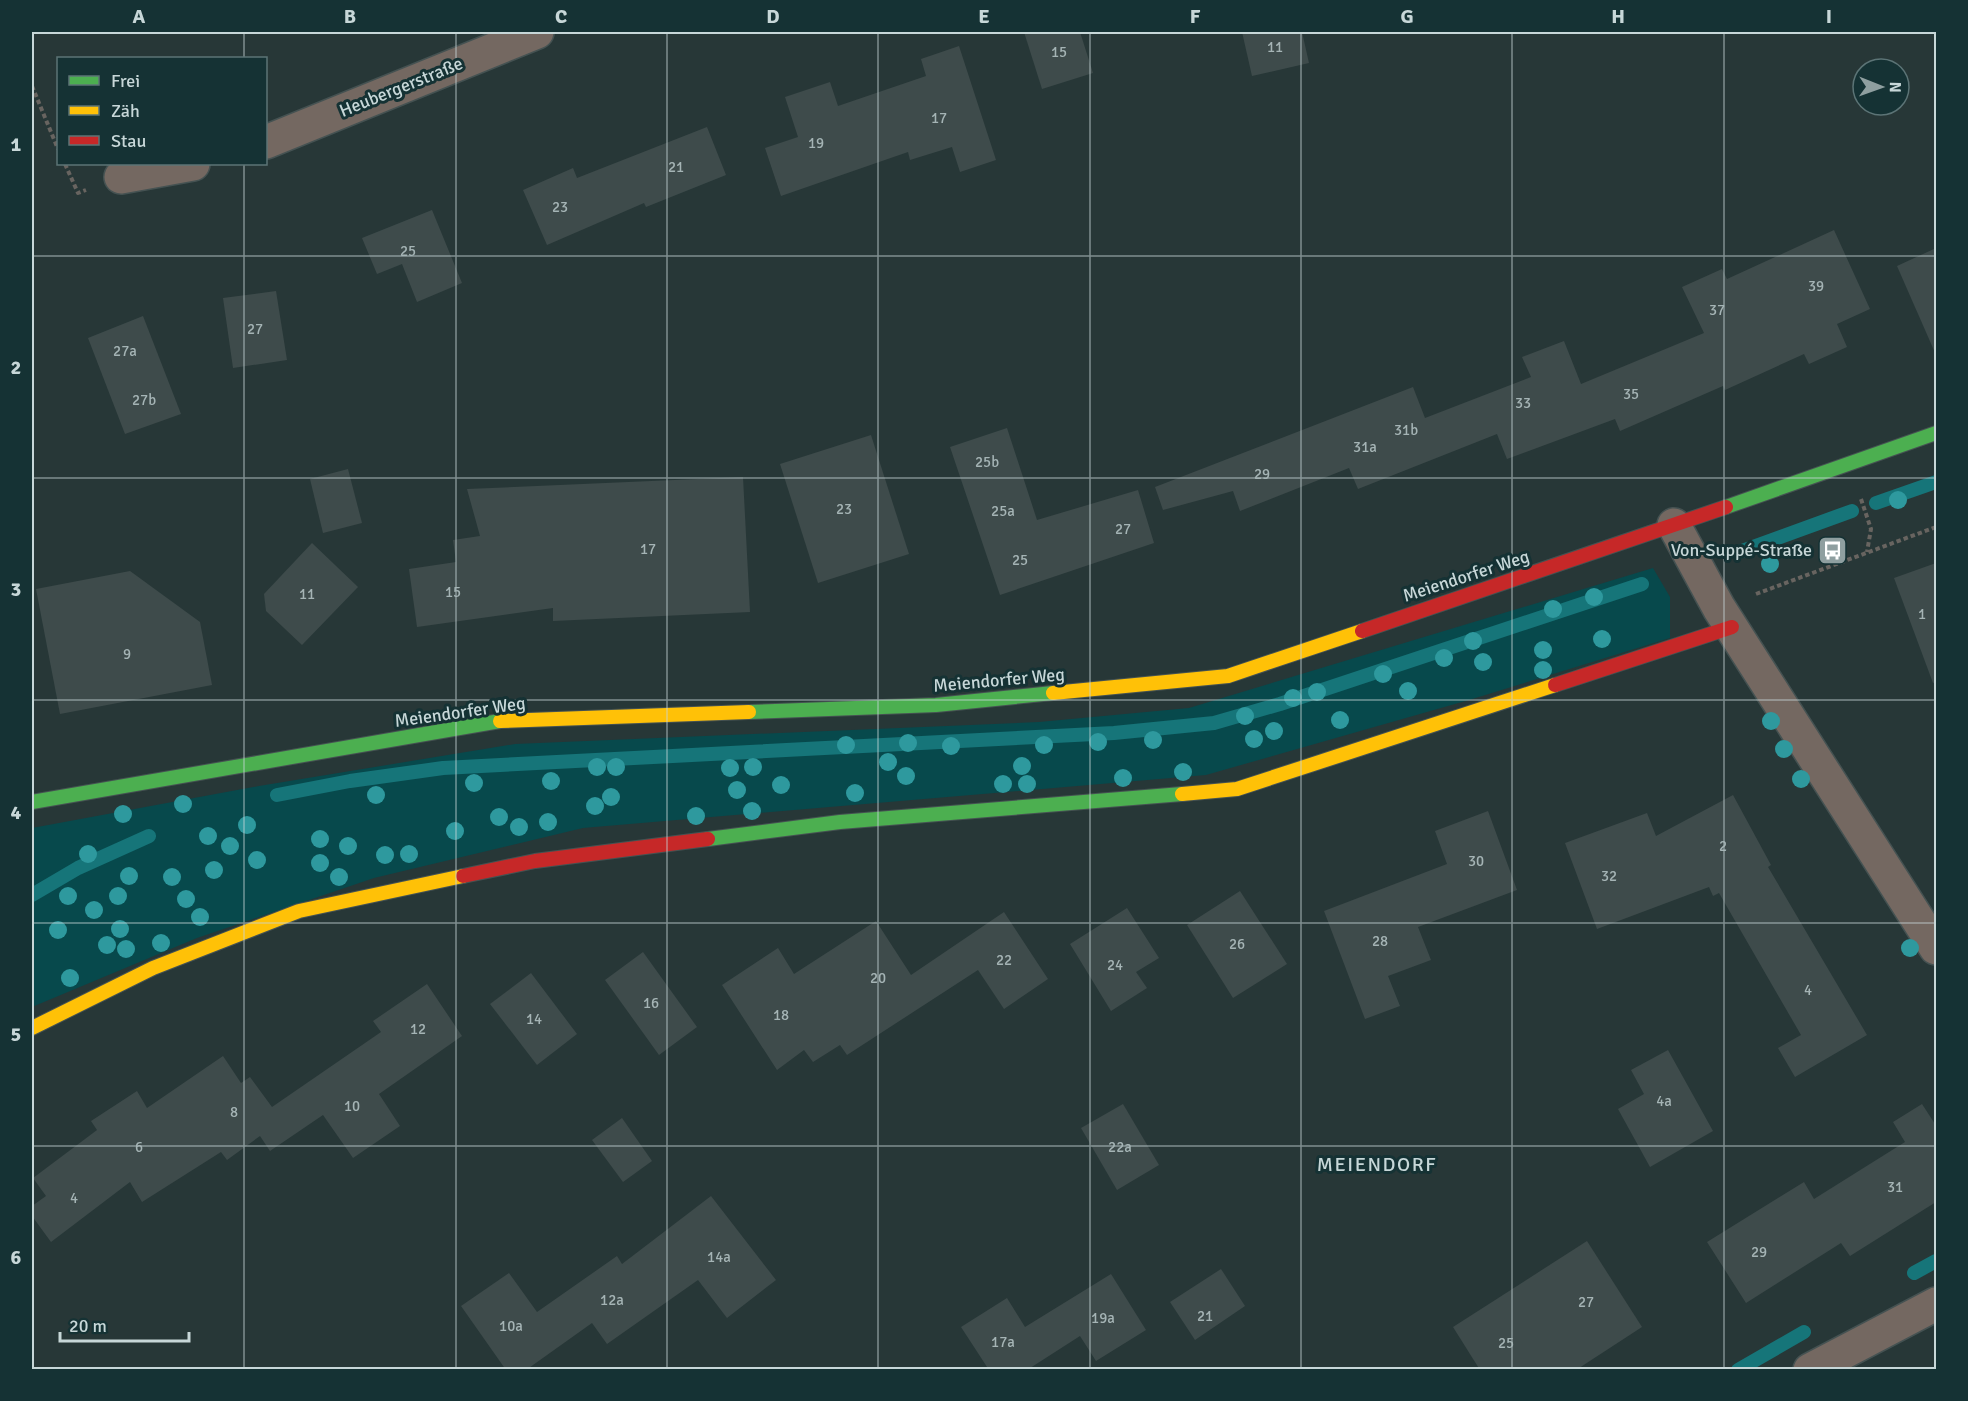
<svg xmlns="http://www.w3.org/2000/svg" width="1968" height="1401" font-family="Signika,sans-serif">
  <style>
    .green { fill: #07494c }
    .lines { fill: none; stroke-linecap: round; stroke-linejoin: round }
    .stream { stroke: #167579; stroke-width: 14 }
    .building { fill: #3e4b4b }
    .street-casing { stroke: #455252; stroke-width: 36 }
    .fast-casing { stroke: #455252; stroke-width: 16 }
    .slow-casing { stroke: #455252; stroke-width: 16 }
    .jam-casing { stroke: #455252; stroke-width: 16 }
    .path { stroke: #686460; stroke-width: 4; stroke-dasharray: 4.5 3; stroke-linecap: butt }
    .street { stroke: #746861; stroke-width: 33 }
    .fast { stroke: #4caf50; stroke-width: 14 }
    .slow { stroke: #ffc107; stroke-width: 14 }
    .jam { stroke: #c62828; stroke-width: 14 }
    .tree { fill: #2e999e }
    .grid { fill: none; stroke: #c7d7d8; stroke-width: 1.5; stroke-opacity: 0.55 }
    .labels { text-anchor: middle; stroke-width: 6; stroke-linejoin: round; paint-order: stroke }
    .number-label { font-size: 15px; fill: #a5b4b5 }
    .street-label { font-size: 18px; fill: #c7d7d8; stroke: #153234 }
    .poi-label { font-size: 18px; fill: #c7d7d8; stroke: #153234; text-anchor: end }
    .neighbourhood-label { font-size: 20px; letter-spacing: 1.5px; fill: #c7d7d8; stroke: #153234 }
    .neatline { fill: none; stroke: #c7d7d8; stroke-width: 2 }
    .grid-label { font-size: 20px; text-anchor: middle; font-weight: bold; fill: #c7d7d8 }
  </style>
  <rect width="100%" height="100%" fill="#273737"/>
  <path class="green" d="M1653,568l17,29v41l-201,62 -263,75 -623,53 -209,50 -177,60 -165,69v-179l227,-42 256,-42 524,-22 150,-14z"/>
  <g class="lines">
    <g class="stream">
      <path d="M1876,503l60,-21"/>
      <path d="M1739,552l113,-41"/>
      <path d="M277,795l73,-14 93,-13 671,-35 100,-10 66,-19 362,-120"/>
      <path d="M32,895l46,-27 71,-32"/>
      <path d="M1914,1273l22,-12"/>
      <path d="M1738,1370l66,-38"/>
    </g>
  </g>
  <g class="building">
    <path d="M1024,32h56l13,41 -51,16z"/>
    <path d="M1242,32h60l7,31 -57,13z"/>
    <path d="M959,46l37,114 -36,12 -8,-25 -42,13 -2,-8 -127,44 -16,-48 33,-11 -13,-40 45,-15 8,24 88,-30 -5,-17z"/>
    <path d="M707,127l19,48 -80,32 -2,-4 -97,42 -24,-55 50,-22 4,10z"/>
    <path d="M432,210l30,73 -45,19 -15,-38 -25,10 -15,-36z"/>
    <path d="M1834,230l36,79 -33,15 10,23 -38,17 -5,-10 -79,36 -2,-4 -103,45 -5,-12 -108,40 -10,-25 -139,55 -9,-21 -109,43 -7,-20 -70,19 -8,-23 258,-100 12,31 106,-41 -9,-20 42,-16 17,43 123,-51 -22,-46 40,-18 5,10z"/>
    <path d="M1936,248v107l-39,-89z"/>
    <path d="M276,291l11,69 -54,8 -10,-70z"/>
    <path d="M143,316l38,98 -56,20 -37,-96z"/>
    <path d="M1007,428l30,92 101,-30 16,53 -154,52 -50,-148z"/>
    <path d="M871,435l38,119 -91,29 -38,-119z"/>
    <path d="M348,469l14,54 -39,10 -13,-54z"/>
    <path d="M743,477l7,135 -197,9v-13l-136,19 -8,-58 47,-7 -3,-22 27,-4 -13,-47z"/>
    <path d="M312,543l46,44 -56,58 -36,-34 -2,-17z"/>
    <path d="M1936,563v119l-3,1 -39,-105z"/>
    <path d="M130,571l70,51 12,63 -152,29 -24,-125z"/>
    <path d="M1733,795l38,70 -3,2 99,168 -72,42 -17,-29 23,-13 -82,-142 -6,3 -4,-9 -112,42 -32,-86 82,-30 9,23z"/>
    <path d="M1488,811l29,79 -99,37 13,33 -43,16 12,30 -35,13 -41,-108 123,-47 -12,-33z"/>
    <path d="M1240,891l47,73 -54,34 -46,-73z"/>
    <path d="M1127,908l32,50 -23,14 11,16 -36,23 -41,-67z"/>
    <path d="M1004,912l44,67 -44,30 -26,-39 -131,85 -7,-10 -27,17 -9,-12 -27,20 -55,-85 56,-37 16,26 82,-53 35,54z"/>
    <path d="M643,952l54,75 -38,28 -54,-75z"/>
    <path d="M531,973l46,61 -40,31 -47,-61z"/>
    <path d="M427,984l35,52 -83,58 21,32 -47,32 -30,-43 -53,36 -10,-15 -33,24 -6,-8 -79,50 -12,-20 -79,60 -19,-26v-10l14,-10 -13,-18 64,-48 -6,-9 46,-30 10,17 76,-52 18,27 9,-6 22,30 109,-75 -8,-11z"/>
    <path d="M1668,1050l45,81 -63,36 -32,-58 26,-15 -13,-24z"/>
    <path d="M1123,1104l36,61 -42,25 -36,-62z"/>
    <path d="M1922,1104l13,20 1,-2v80l-86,54 -9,-13 -95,60 -39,-61 97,-60 10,17 91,-57 -12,-20z"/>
    <path d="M622,1118l30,43 -29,21 -31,-42z"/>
    <path d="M711,1196l65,84 -49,38 -29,-38 -91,64 -15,-21 -66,47h-20l-45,-64 48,-33 28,39 80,-56 5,8z"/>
    <path d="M1587,1241l55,86 -66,43h-96l-27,-43z"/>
    <path d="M1221,1269l24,37 -50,34 -25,-38z"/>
    <path d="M1111,1274l35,56 -50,31 -16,-25 -53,34h-38l-28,-43 46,-29 18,29z"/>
  </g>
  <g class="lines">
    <defs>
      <g id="street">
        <path d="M266,142l271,-110"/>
        <path d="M121,177l72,-13"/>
        <path d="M1674,525l45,83 217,340"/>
        <path d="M1810,1370l126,-66"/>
      </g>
      <g id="fast">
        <path d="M1726,507l210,-74"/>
        <path d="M749,712l187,-7 117,-12"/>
        <path d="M32,802l468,-81"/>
        <path d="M708,839l132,-17 342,-28"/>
      </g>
      <g id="slow">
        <path d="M1053,693l175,-17 134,-45"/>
        <path d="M500,721l249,-9"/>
        <path d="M1182,794l55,-5 318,-104"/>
        <path d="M32,1028l121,-60 146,-57 164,-35"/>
      </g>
      <g id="jam">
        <path d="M1362,631l364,-124"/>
        <path d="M1555,685l177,-58"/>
        <path d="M463,876l72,-15 173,-22"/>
      </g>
    </defs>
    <use href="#street" class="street-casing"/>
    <use href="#fast" class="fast-casing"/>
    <use href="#slow" class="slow-casing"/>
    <use href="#jam" class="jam-casing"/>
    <g class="path">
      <path d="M32,86l26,63"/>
      <path d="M65,164l13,29 8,-3"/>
      <path d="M1861,499l10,30 -4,23"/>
      <path d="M1756,594l180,-67"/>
    </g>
    <use href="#street" class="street"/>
    <use href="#fast" class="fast"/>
    <use href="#slow" class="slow"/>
    <use href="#jam" class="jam"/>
  </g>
  <g class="tree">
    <circle cx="1898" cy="500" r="9"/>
    <circle cx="1770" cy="564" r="9"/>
    <circle cx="1594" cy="597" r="9"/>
    <circle cx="1553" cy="609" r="9"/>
    <circle cx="1602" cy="639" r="9"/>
    <circle cx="1473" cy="641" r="9"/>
    <circle cx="1543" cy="650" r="9"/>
    <circle cx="1444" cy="658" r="9"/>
    <circle cx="1483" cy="662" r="9"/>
    <circle cx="1543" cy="670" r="9"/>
    <circle cx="1383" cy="674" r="9"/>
    <circle cx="1408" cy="691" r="9"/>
    <circle cx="1317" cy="692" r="9"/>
    <circle cx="1293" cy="698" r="9"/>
    <circle cx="1245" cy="716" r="9"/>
    <circle cx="1340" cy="720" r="9"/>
    <circle cx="1771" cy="721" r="9"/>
    <circle cx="1274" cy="731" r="9"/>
    <circle cx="1254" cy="739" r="9"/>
    <circle cx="1153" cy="740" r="9"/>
    <circle cx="1098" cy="742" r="9"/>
    <circle cx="908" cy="743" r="9"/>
    <circle cx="846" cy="745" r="9"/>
    <circle cx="1044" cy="745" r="9"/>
    <circle cx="951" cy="746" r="9"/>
    <circle cx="1784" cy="749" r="9"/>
    <circle cx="888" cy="762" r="9"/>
    <circle cx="1022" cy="766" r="9"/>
    <circle cx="597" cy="767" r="9"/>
    <circle cx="616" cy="767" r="9"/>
    <circle cx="753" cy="767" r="9"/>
    <circle cx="730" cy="768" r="9"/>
    <circle cx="1183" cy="772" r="9"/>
    <circle cx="906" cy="776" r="9"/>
    <circle cx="1123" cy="778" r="9"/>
    <circle cx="1801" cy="779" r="9"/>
    <circle cx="551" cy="781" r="9"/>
    <circle cx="474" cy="783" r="9"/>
    <circle cx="1003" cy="784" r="9"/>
    <circle cx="1027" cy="784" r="9"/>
    <circle cx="781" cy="785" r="9"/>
    <circle cx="737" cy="790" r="9"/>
    <circle cx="855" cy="793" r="9"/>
    <circle cx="376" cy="795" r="9"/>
    <circle cx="611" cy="797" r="9"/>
    <circle cx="183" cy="804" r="9"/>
    <circle cx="595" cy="806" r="9"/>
    <circle cx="752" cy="811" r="9"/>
    <circle cx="123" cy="814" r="9"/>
    <circle cx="696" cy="816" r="9"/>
    <circle cx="499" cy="817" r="9"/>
    <circle cx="548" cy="822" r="9"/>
    <circle cx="247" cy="825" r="9"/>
    <circle cx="519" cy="827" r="9"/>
    <circle cx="455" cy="831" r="9"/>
    <circle cx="208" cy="836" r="9"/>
    <circle cx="320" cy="839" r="9"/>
    <circle cx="230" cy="846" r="9"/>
    <circle cx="348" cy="846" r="9"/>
    <circle cx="88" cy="854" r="9"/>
    <circle cx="409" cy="854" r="9"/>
    <circle cx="385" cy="855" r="9"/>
    <circle cx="257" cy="860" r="9"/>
    <circle cx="320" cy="863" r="9"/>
    <circle cx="214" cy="870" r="9"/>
    <circle cx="129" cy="876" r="9"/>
    <circle cx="172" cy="877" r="9"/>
    <circle cx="339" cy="877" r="9"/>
    <circle cx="68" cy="896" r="9"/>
    <circle cx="118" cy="896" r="9"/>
    <circle cx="186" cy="899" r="9"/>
    <circle cx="94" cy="910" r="9"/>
    <circle cx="200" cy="917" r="9"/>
    <circle cx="120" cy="929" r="9"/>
    <circle cx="58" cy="930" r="9"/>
    <circle cx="161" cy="943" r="9"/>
    <circle cx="107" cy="945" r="9"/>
    <circle cx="1910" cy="948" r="9"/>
    <circle cx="126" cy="949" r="9"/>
    <circle cx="70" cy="978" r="9"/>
  </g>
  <path class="grid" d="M244,32v26M456,32v1338M667,32v1338M878,32v1338M1090,32v1338M1301,32v1338M1512,32v1338M1724,32v1338M244,164v1206M32,256h1904M32,478h1904M32,700h1904M32,923h1904M32,1146h1904"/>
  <defs>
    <symbol id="bus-square" viewBox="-11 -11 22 22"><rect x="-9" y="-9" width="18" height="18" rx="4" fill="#8f9fa0" stroke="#153234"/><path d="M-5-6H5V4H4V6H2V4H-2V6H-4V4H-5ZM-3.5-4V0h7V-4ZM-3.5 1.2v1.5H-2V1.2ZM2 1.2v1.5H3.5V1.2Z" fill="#fff"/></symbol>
  </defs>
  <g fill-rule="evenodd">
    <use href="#bus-square" x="1816" y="534" width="33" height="33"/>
  </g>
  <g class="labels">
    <g class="number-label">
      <text x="1275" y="52">11</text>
      <text x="1059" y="57">15</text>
      <text x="939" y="123">17</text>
      <text x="816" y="148">19</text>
      <text x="676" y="172">21</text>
      <text x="560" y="212">23</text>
      <text x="408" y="256">25</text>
      <text x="1816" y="291">39</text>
      <text x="1717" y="315">37</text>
      <text x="255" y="334">27</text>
      <text x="125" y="356">27a</text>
      <text x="1631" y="399">35</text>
      <text x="144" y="405">27b</text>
      <text x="1523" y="408">33</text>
      <text x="1406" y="435">31b</text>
      <text x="1365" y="452">31a</text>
      <text x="987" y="467">25b</text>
      <text x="1262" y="479">29</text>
      <text x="844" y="514">23</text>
      <text x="1003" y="516">25a</text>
      <text x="1123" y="534">27</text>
      <text x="648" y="554">17</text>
      <text x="1020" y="565">25</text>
      <text x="453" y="597">15</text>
      <text x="307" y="599">11</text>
      <text x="1922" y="619">1</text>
      <text x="127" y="659">9</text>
      <text x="1723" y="851">2</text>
      <text x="1476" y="866">30</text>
      <text x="1609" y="881">32</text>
      <text x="1380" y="946">28</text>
      <text x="1237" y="949">26</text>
      <text x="1004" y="965">22</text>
      <text x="1115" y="970">24</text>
      <text x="878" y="983">20</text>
      <text x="1808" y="995">4</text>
      <text x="651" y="1008">16</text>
      <text x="781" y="1020">18</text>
      <text x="534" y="1024">14</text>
      <text x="418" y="1034">12</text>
      <text x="1664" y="1106">4a</text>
      <text x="352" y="1111">10</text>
      <text x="234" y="1117">8</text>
      <text x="139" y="1152">6</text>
      <text x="1120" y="1152">22a</text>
      <text x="1895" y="1192">31</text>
      <text x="74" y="1203">4</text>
      <text x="1759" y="1257">29</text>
      <text x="719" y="1262">14a</text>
      <text x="612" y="1305">12a</text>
      <text x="1586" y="1307">27</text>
      <text x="1205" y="1321">21</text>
      <text x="1103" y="1323">19a</text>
      <text x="511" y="1331">10a</text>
      <text x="1003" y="1347">17a</text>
      <text x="1506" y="1348">25</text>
    </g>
    <g class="street-label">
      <text transform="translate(401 87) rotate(-22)" y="6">Heubergerstraße</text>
      <text transform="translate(1466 576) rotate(-18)" y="6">Meiendorfer Weg</text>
      <text transform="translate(999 680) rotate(-5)" y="6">Meiendorfer Weg</text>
      <text transform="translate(460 712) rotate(-8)" y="6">Meiendorfer Weg</text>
    </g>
    <g class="poi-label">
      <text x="1812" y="556">Von-Suppé-Straße</text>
    </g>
    <g class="neighbourhood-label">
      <text x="1377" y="1171">MEIENDORF</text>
    </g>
  </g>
  <rect width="1968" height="1401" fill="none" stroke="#153234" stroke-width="66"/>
  <rect x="57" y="57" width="210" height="108" fill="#153234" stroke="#5c7476" stroke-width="1.5"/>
  <rect x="69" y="76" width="30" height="9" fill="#4caf50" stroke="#5c7476" stroke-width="1.5"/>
  <text x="111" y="87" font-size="18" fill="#c7d7d8">Frei</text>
  <rect x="69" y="106" width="30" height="9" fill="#ffc107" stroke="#5c7476" stroke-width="1.5"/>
  <text x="111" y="117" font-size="18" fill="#c7d7d8">Zäh</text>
  <rect x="69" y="136" width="30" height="9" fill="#c62828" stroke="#5c7476" stroke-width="1.5"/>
  <text x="111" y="147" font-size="18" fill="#c7d7d8">Stau</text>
  <g transform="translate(1881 87) rotate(91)"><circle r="28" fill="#153234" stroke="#5c7476" stroke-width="1.5"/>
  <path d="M0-4.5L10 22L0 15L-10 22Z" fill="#8f9fa0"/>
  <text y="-9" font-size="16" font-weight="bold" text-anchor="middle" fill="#c7d7d8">N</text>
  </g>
  <path d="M60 1332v9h129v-9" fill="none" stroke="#c7d7d8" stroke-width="3"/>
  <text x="69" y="1332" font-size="18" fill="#c7d7d8" stroke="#153234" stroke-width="4.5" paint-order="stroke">20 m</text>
  <rect x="33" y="33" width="1902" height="1335" class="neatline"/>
  <g class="grid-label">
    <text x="139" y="23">A</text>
    <text x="350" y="23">B</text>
    <text x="561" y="23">C</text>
    <text x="773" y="23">D</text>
    <text x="984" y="23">E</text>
    <text x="1195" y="23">F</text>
    <text x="1407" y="23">G</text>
    <text x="1618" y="23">H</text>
    <text x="1829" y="23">I</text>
    <text x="16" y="151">1</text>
    <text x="16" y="374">2</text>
    <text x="16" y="596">3</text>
    <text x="16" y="819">4</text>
    <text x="16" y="1041">5</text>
    <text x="16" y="1264">6</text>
  </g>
</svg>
